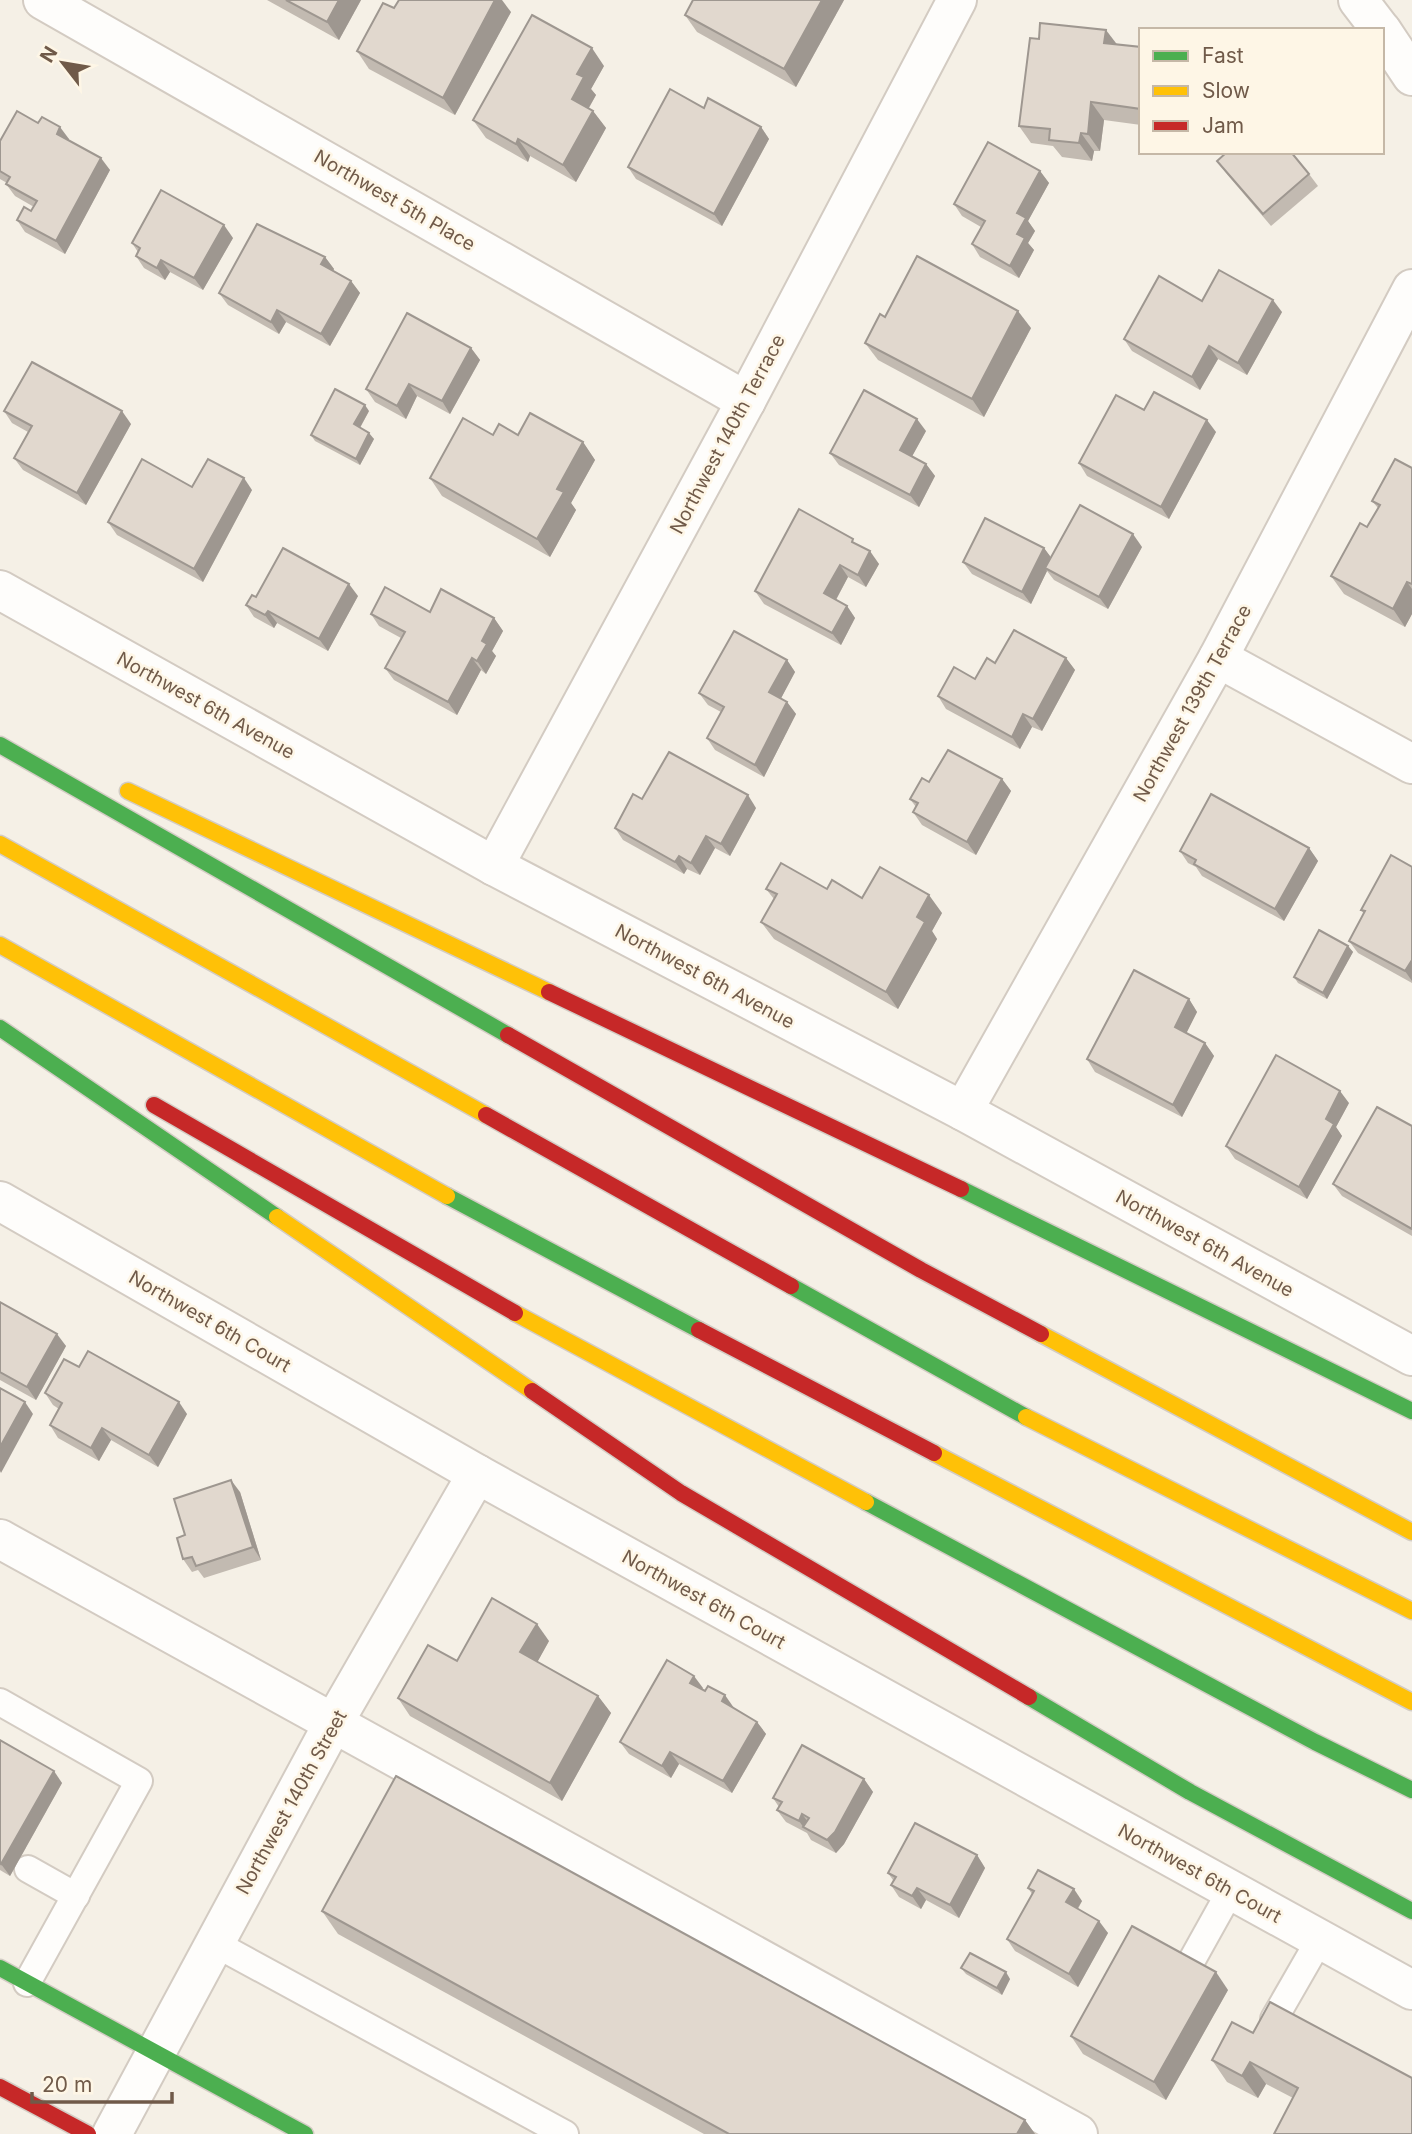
<svg xmlns="http://www.w3.org/2000/svg" width="1412" height="2134" font-family="Inter,sans-serif">
  <style>
    .lines { fill: none; stroke-linecap: round; stroke-linejoin: round }
    .lane-casing { stroke: #d3cbc2; stroke-width: 30 }
    .street-casing { stroke: #d3cbc2; stroke-width: 42 }
    .fast-casing { stroke: #d3ccc4; stroke-width: 19 }
    .slow-casing { stroke: #d3ccc4; stroke-width: 19 }
    .jam-casing { stroke: #d3ccc4; stroke-width: 19 }
    .lane { stroke: #fefdfb; stroke-width: 26 }
    .street { stroke: #fefdfb; stroke-width: 38 }
    .fast { stroke: #4caf50; stroke-width: 16 }
    .slow { stroke: #ffc107; stroke-width: 16 }
    .jam { stroke: #c62828; stroke-width: 16 }
    .wall { fill: #c2bab1 }
    .shaded-wall { fill: #9e9790 }
    .building { fill: #e1d8ce; stroke: #9e9790; stroke-width: 2 }
    .labels { text-anchor: middle; stroke-width: 5; stroke-linejoin: round; paint-order: stroke }
    .street-label { font-size: 19px; fill: #705a49; stroke: #fef6e6 }
  </style>
  <rect width="100%" height="100%" fill="#f5f0e6"/>
  <g class="lines">
    <defs>
      <g id="lane">
        <path d="M0,1702l139,79 -112,202"/>
        <path d="M28,1869l48,27"/>
        <path d="M214,1943l351,191"/>
        <path d="M1192,1960l39,-70"/>
        <path d="M1274,2019l46,-80"/>
      </g>
      <g id="street">
        <path d="M43,0l703,401"/>
        <path d="M1358,0l23,30"/>
        <path d="M1382,31l30,45"/>
        <path d="M0,590l494,276 469,245 449,245"/>
        <path d="M1218,658l194,106"/>
        <path d="M494,866l252,-465 211,-401"/>
        <path d="M963,1111l255,-453 194,-369"/>
        <path d="M0,1201l477,273 935,516"/>
        <path d="M0,1539l1078,595"/>
        <path d="M112,2134l222,-412 143,-248"/>
      </g>
      <g id="fast">
        <path d="M0,745l508,290"/>
        <path d="M0,1028l277,189"/>
        <path d="M961,1189l451,222"/>
        <path d="M447,1196l252,134"/>
        <path d="M791,1286l235,131"/>
        <path d="M866,1502l449,240 97,48"/>
        <path d="M1029,1697l161,95 222,119"/>
        <path d="M0,1968l305,166"/>
      </g>
      <g id="slow">
        <path d="M128,791l421,201"/>
        <path d="M0,844l486,271"/>
        <path d="M0,945l447,251"/>
        <path d="M277,1217l255,174"/>
        <path d="M515,1313l351,189"/>
        <path d="M1041,1334l371,198"/>
        <path d="M1026,1417l386,194"/>
        <path d="M934,1453l478,249"/>
      </g>
      <g id="jam">
        <path d="M549,992l412,197"/>
        <path d="M508,1035l413,235 120,64"/>
        <path d="M154,1105l361,208"/>
        <path d="M486,1115l305,171"/>
        <path d="M699,1330l235,123"/>
        <path d="M532,1391l149,102 348,204"/>
        <path d="M0,2087l88,47"/>
      </g>
    </defs>
    <use href="#lane" class="lane-casing"/>
    <use href="#street" class="street-casing"/>
    <use href="#fast" class="fast-casing"/>
    <use href="#slow" class="slow-casing"/>
    <use href="#jam" class="jam-casing"/>
    <use href="#lane" class="lane"/>
    <use href="#street" class="street"/>
    <use href="#fast" class="fast"/>
    <use href="#slow" class="slow"/>
    <use href="#jam" class="jam"/>
  </g>
  <g class="wall">
    <path d="M267,0h94l-22,40z"/>
    <path d="M844,0l-48,87 -99,-55 -12,-17z"/>
    <path d="M394,8l117,4 -56,103 -86,-46 -12,-18z"/>
    <path d="M1039,39l102,8v78l-37,-5 -4,31h-6l-2,10 -30,-4 -9,-11 -22,-3 -12,-17z"/>
    <path d="M604,66l-13,23 5,6 -7,13 4,3 13,17 -30,54 -46,-26 -2,6 -42,-24 -13,-18z"/>
    <path d="M704,108l57,19 8,12 -47,87 -86,-47 -8,-12z"/>
    <path d="M38,123l31,16v1l41,30 -45,84 -40,-22 -8,-12 14,-9 3,-4 -19,-11 -9,-12 1,-1 -7,-4v-38z"/>
    <path d="M1217,161l92,13 9,12 -47,40 -45,-53z"/>
    <path d="M1040,171l9,12 -21,38 7,10 -7,12 6,7 -15,28 -39,-21 -8,-13 9,-17 -19,-11 -8,-12z"/>
    <path d="M233,238l-30,52 -33,-18 -5,8 -21,-12 -8,-12 2,-4 -6,-9z"/>
    <path d="M325,257l9,12 -1,2 18,10 9,12 -30,53 -44,-24 -7,12 -51,-29 -9,-12z"/>
    <path d="M1202,301l80,11 -35,63 -29,-16 -18,31 -68,-39 -8,-12z"/>
    <path d="M885,317l146,11 -47,89 -106,-57 -13,-17z"/>
    <path d="M471,348l9,12 -30,54 -33,-18 -11,23 -31,-17 -9,-13z"/>
    <path d="M1144,410l72,22 -47,87 -82,-43 -8,-13z"/>
    <path d="M4,411l127,13 -45,81 -63,-35 -9,-12 14,-26 -16,-9z"/>
    <path d="M369,411l-9,17 14,11 -14,26 -45,-24 -4,-6z"/>
    <path d="M926,431l-14,25 14,8 9,12 -16,31 -80,-42 -9,-12z"/>
    <path d="M493,435h25l65,7 12,18 -24,43 5,7 -26,47 -108,-61 -12,-18z"/>
    <path d="M1412,468v146l-7,13 -61,-33 -13,-18 36,-49 11,-19 -6,-7z"/>
    <path d="M192,487l60,3 -49,92 -86,-47 -9,-13z"/>
    <path d="M858,545l21,19 -13,23 -18,-10 -12,23 11,6 8,12 -14,27 -77,-41 -9,-13z"/>
    <path d="M1142,547l-34,62 -54,-29 -7,-9 -16,33 -59,-30 -9,-12 81,-14 7,10z"/>
    <path d="M358,596l-30,55 -51,-28 -3,5 -20,-11 -8,-12 10,-8z"/>
    <path d="M430,612l64,6 9,13 -11,20 4,5 -10,18 -5,-4 -24,45 -63,-35 -9,-12 16,-30 -22,-12 -8,-12z"/>
    <path d="M1066,658l9,12 -33,61 -10,-4 -12,22 -74,-40 -8,-13 37,-17 20,-16z"/>
    <path d="M787,660l8,12 -14,26 6,4 9,12 -32,63 -49,-27 -8,-12 14,-26 -13,-7 -9,-12z"/>
    <path d="M1002,779l9,12 -35,64 -54,-30 -9,-13 3,-5 -6,-8 19,-17z"/>
    <path d="M642,799l114,9 -26,48 -15,-8 -15,27 -13,-6 -3,5 -61,-34 -8,-12z"/>
    <path d="M1309,848l9,13 -34,60 -82,-45 -6,-9 -8,-4 -8,-12z"/>
    <path d="M1412,867v116l-54,-30 -9,-12 15,-27 -3,-4z"/>
    <path d="M766,889h61l35,9 80,15 -10,18 5,8 -39,70 -124,-70 -13,-17 13,-23z"/>
    <path d="M1348,946l5,6 -26,47 -29,-16 -4,-6z"/>
    <path d="M1189,999l8,13 -11,21 19,10 9,13 -32,61 -87,-45 -8,-13z"/>
    <path d="M1349,1103l-13,24 6,9 -35,63 -72,-40 -9,-13z"/>
    <path d="M1412,1126v110l-70,-40 -9,-12z"/>
    <path d="M0,1302l66,44 -30,54 -36,-20z"/>
    <path d="M79,1367l108,47 -29,53 -47,-27 -12,21 -41,-23 -8,-13 9,-16 -6,-4 -8,-12z"/>
    <path d="M240,1492l21,68 -57,18 -6,-8 -6,2 -9,-13z"/>
    <path d="M549,1641l-12,21 61,34 13,17 -49,88 -152,-85 -12,-18 59,-37z"/>
    <path d="M703,1688l-1,1 55,33 9,12 -34,59 -53,-29 -8,14 -42,-24 -9,-12z"/>
    <path d="M0,1740l62,43 -52,93 -10,-6z"/>
    <path d="M864,1779l9,13 -29,52 -8,9 -25,-13 -4,-7 -21,-11 -9,-12 2,-3 -6,-9z"/>
    <path d="M977,1855l8,13 -26,50 -33,-18 -5,9 -22,-12 -8,-12 2,-5 -5,-7z"/>
    <path d="M1028,1888l54,13 -4,8 30,24 -30,54 -63,-36 -8,-12 25,-45z"/>
    <path d="M322,1911l703,209 10,14h-331l-366,-200z"/>
    <path d="M961,1968l49,11 -8,16 -36,-21z"/>
    <path d="M1228,1990l-62,110 -83,-46 -12,-18z"/>
    <path d="M1253,2033l159,45 -119,20 -27,-14 -8,14 -31,-16 -15,-22z"/>
  </g>
  <g class="shaded-wall">
    <path d="M339,0h22l-22,40 -12,-18z"/>
    <path d="M495,0h7l9,12 -56,103 -12,-17z"/>
    <path d="M822,0h22l-48,87 -12,-18z"/>
    <path d="M1106,30l13,17 -15,-4z"/>
    <path d="M592,48l12,18 -13,23 5,6 -12,21 -12,-17 5,-25z"/>
    <path d="M1091,102l13,18 -4,31 -12,-17z"/>
    <path d="M593,111l13,17 -30,54 -13,-17z"/>
    <path d="M60,127l9,12 -3,7 -9,-12z"/>
    <path d="M761,127l8,12 -47,87 -8,-12z"/>
    <path d="M1081,133l13,18 -2,10 -13,-18z"/>
    <path d="M518,139l12,17 -2,6 -12,-18z"/>
    <path d="M101,158l9,12 -45,84 -9,-13z"/>
    <path d="M1040,171l9,12 -21,38 7,10 -7,12 6,7 -15,28 -9,-12 7,-32v-21z"/>
    <path d="M224,225l9,13 -30,52 -9,-12z"/>
    <path d="M325,257l9,12 -5,8 -8,-13z"/>
    <path d="M161,260l9,12 -5,8 -8,-12z"/>
    <path d="M351,281l9,12 -30,53 -9,-12z"/>
    <path d="M1273,300l9,12 -35,63 -9,-12z"/>
    <path d="M277,310l9,12 -7,12 -8,-12z"/>
    <path d="M1018,311l13,17 -47,89 -12,-18z"/>
    <path d="M1209,346l9,13 -18,31 -8,-13z"/>
    <path d="M471,348l9,12 -30,54 -8,-13z"/>
    <path d="M409,384l8,12 -11,23 -9,-13z"/>
    <path d="M365,405l4,6 -11,20 -4,-7z"/>
    <path d="M122,411l9,13 -45,81 -9,-12z"/>
    <path d="M917,419l9,12 -17,31 -9,-12z"/>
    <path d="M1207,420l9,12 -47,87 -8,-12z"/>
    <path d="M369,433l5,6 -14,26 -4,-6z"/>
    <path d="M583,442l12,18 -24,43 5,7 -26,47 -13,-18 20,-50z"/>
    <path d="M926,464l9,12 -16,31 -9,-12z"/>
    <path d="M244,478l8,12 -49,92 -9,-13z"/>
    <path d="M1133,534l9,13 -34,62 -9,-12z"/>
    <path d="M1044,548l9,12 -8,8 2,3 -16,33 -9,-12z"/>
    <path d="M870,551l9,13 -13,23 -8,-12z"/>
    <path d="M840,565l8,12 -15,28 -9,-12z"/>
    <path d="M1407,582l5,7v25l-7,13 -12,-18z"/>
    <path d="M349,584l9,12 -30,55 -9,-12z"/>
    <path d="M847,606l8,12 -14,27 -9,-12z"/>
    <path d="M268,611l9,12 -3,5 -9,-13z"/>
    <path d="M494,618l9,13 -11,20 4,5 -10,18 -9,-13 5,-20z"/>
    <path d="M472,658l9,12 -24,45 -9,-13z"/>
    <path d="M1066,658l9,12 -33,61 -9,-12z"/>
    <path d="M787,660l8,12 -17,32 -9,-12z"/>
    <path d="M787,702l9,12 -32,63 -9,-12z"/>
    <path d="M1023,714l9,13 -12,22 -8,-12z"/>
    <path d="M1002,779l9,12 -35,64 -9,-13z"/>
    <path d="M748,795l8,13 -26,48 -9,-12z"/>
    <path d="M706,836l9,12 -15,27 -9,-12z"/>
    <path d="M1309,848l9,13 -34,60 -9,-12z"/>
    <path d="M679,856l8,13 -3,5 -9,-12z"/>
    <path d="M929,895l13,18 -10,18 5,8 -39,70 -12,-17 31,-75z"/>
    <path d="M1348,946l5,6 -26,47 -4,-6z"/>
    <path d="M1412,960v21l-7,-10z"/>
    <path d="M1189,999l8,13 -14,28 -8,-13z"/>
    <path d="M1205,1043l9,13 -32,61 -9,-12z"/>
    <path d="M1340,1091l9,12 -13,24 6,9 -35,63 -8,-12 27,-68z"/>
    <path d="M57,1334l9,12 -30,54 -9,-13z"/>
    <path d="M25,1402l8,12 -32,59 -1,-2v-24z"/>
    <path d="M179,1402l8,12 -29,53 -9,-12z"/>
    <path d="M102,1428l9,12 -12,21 -8,-13z"/>
    <path d="M231,1480l9,12 21,68 -8,-13z"/>
    <path d="M537,1624l12,17 -16,29 -13,-18z"/>
    <path d="M694,1676l9,12 -5,7 -8,-12z"/>
    <path d="M725,1695l9,13 -4,6 -8,-13z"/>
    <path d="M598,1696l13,17 -49,88 -12,-18z"/>
    <path d="M757,1722l9,12 -34,59 -9,-12z"/>
    <path d="M670,1752l9,12 -8,14 -9,-12z"/>
    <path d="M54,1771l8,12 -52,93 -9,-12z"/>
    <path d="M864,1779l9,13 -29,52 -8,9 -9,-13z"/>
    <path d="M802,1814l9,12 -7,2 -5,-7z"/>
    <path d="M977,1855l8,13 -26,50 -9,-13z"/>
    <path d="M917,1888l9,12 -5,9 -9,-13z"/>
    <path d="M1074,1889l8,12 -8,13 -8,-12z"/>
    <path d="M1099,1921l9,12 -30,54 -9,-13z"/>
    <path d="M1006,1972l4,7 -8,16 -5,-7z"/>
    <path d="M1216,1972l12,18 -62,110 -12,-18z"/>
    <path d="M1250,2062l16,22 -8,14 -16,-22z"/>
    <path d="M1025,2120l10,14h-18z"/>
  </g>
  <g class="building">
    <path d="M286,0h53l-12,22z"/>
    <path d="M399,0h96l-52,98 -86,-47 26,-48 11,5z"/>
    <path d="M693,0h129l-38,69 -99,-54z"/>
    <path d="M532,15l60,33 -15,26 7,3 -12,22 21,12 -30,54 -45,-26 -2,5 -43,-24z"/>
    <path d="M1040,23l66,7 -2,13 37,4v62l-50,-7 -3,32 -7,-1 -2,10 -30,-3 1,-11 -31,-3 11,-88 9,1z"/>
    <path d="M670,89l34,19 4,-10 53,29 -47,87 -86,-47z"/>
    <path d="M17,111l21,12 4,-6 18,10 -3,7 44,24 -45,83 -39,-21 7,-13 7,4 6,-10 -31,-17 4,-7 -10,-6v-30z"/>
    <path d="M988,142l52,29 -23,42 9,5 -9,16 8,4 -15,28 -38,-22 13,-23 -31,-17z"/>
    <path d="M1227,152h64l18,22 -46,40 -46,-53z"/>
    <path d="M161,190l63,35 -30,53 -33,-18 -4,8 -21,-12 4,-8 -8,-5z"/>
    <path d="M257,224l68,33 -4,7 30,17 -30,53 -44,-24 -6,12 -52,-29z"/>
    <path d="M917,256l101,55 -46,88 -107,-56 15,-29 5,3z"/>
    <path d="M1219,270l54,30 -35,63 -29,-17 -17,31 -68,-38 35,-63 43,25z"/>
    <path d="M407,313l64,35 -29,53 -33,-17 -12,22 -31,-17z"/>
    <path d="M32,362l90,49 -45,82 -63,-35 18,-32 -28,-15z"/>
    <path d="M335,389l30,16 -11,19 15,9 -13,26 -45,-24z"/>
    <path d="M864,390l53,29 -17,31 26,14 -16,31 -80,-42z"/>
    <path d="M1154,392l53,28 -46,87 -82,-44 37,-68 28,15z"/>
    <path d="M530,413l53,29 -26,47 7,3 -27,47 -107,-61 33,-60 30,17 6,-11 19,11z"/>
    <path d="M142,459l50,28 16,-28 36,19 -50,91 -86,-47z"/>
    <path d="M1395,459l17,9v116l-5,-2 -14,27 -62,-33 29,-53 7,4 13,-22 -8,-4z"/>
    <path d="M1080,505l53,29 -34,63 -54,-29z"/>
    <path d="M799,509l54,30 -1,3 18,9 -12,24 -18,-10 -16,28 23,13 -15,27 -77,-42z"/>
    <path d="M985,518l59,30 -22,44 -59,-30z"/>
    <path d="M283,548l66,36 -30,55 -51,-28 -3,4 -19,-10 6,-10 4,2z"/>
    <path d="M385,587l45,25 11,-23 53,29 -12,23 5,3 -10,17 -5,-3 -24,44 -63,-34 20,-36 -34,-18z"/>
    <path d="M1014,630l52,28 -33,61 -10,-5 -11,23 -74,-41 16,-29 21,12 12,-21 8,5z"/>
    <path d="M734,631l53,29 -18,32 18,10 -32,63 -48,-27 17,-31 -25,-14z"/>
    <path d="M948,750l54,29 -35,63 -54,-30 5,-9 -8,-4 12,-21 7,4z"/>
    <path d="M669,752l79,43 -27,49 -15,-8 -15,27 -12,-7 -4,6 -60,-34 18,-34 9,5z"/>
    <path d="M1211,794l98,54 -34,61 -81,-45 2,-4 -16,-9z"/>
    <path d="M1391,855l21,12v93l-7,11 -56,-30 16,-30 -4,-1z"/>
    <path d="M781,863l46,26 5,-9 30,18 18,-31 49,28 -12,22 8,5 -39,70 -125,-70 16,-28 -11,-5z"/>
    <path d="M1319,930l29,16 -25,47 -29,-16z"/>
    <path d="M1134,970l55,29 -14,28 30,16 -32,62 -86,-46z"/>
    <path d="M1276,1055l64,36 -14,28 8,5 -35,63 -73,-41z"/>
    <path d="M1377,1107l35,19v103l-79,-45z"/>
    <path d="M0,1302l57,32 -30,53 -27,-15z"/>
    <path d="M88,1351l91,51 -30,53 -47,-27 -11,20 -41,-23 12,-22 -17,-10 19,-34 15,8z"/>
    <path d="M0,1388l25,14 -25,45z"/>
    <path d="M231,1480l22,67 -57,19 -4,-9 -9,2 -6,-21 8,-3 -11,-36z"/>
    <path d="M492,1598l45,26 -17,28 78,44 -48,87 -152,-85 30,-53 29,16z"/>
    <path d="M667,1660l27,16 -4,7 15,8 3,-5 17,9 -3,6 35,21 -34,59 -53,-29 -8,14 -42,-24z"/>
    <path d="M0,1740l54,31 -53,93 -1,-1z"/>
    <path d="M802,1745l62,34 -29,53 -8,8 -24,-13 6,-9 -7,-4 -3,7 -22,-11 5,-8 -9,-4z"/>
    <path d="M396,1776l629,344 -8,14h-288l-407,-223z"/>
    <path d="M915,1823l62,32 -27,50 -33,-17 -5,8 -21,-11 5,-8 -8,-4z"/>
    <path d="M1038,1870l36,19 -8,13 33,19 -30,53 -62,-35 27,-48 -6,-3z"/>
    <path d="M1132,1926l84,46 -62,110 -83,-46z"/>
    <path d="M970,1953l36,19 -9,16 -36,-20z"/>
    <path d="M1270,2002l142,76v56h-138l24,-46 -48,-26 -8,14 -30,-16 20,-38 21,11z"/>
  </g>
  <g class="labels">
    <g class="street-label">
      <text transform="translate(395 200) rotate(30)" y="7">Northwest 5th Place</text>
      <text transform="translate(727 434) rotate(-62)" y="7">Northwest 140th Terrace</text>
      <text transform="translate(1192 703) rotate(-61)" y="7">Northwest 139th Terrace</text>
      <text transform="translate(206 705) rotate(29)" y="7">Northwest 6th Avenue</text>
      <text transform="translate(705 976) rotate(28)" y="7">Northwest 6th Avenue</text>
      <text transform="translate(1205 1243) rotate(29)" y="7">Northwest 6th Avenue</text>
      <text transform="translate(210 1321) rotate(30)" y="7">Northwest 6th Court</text>
      <text transform="translate(704 1599) rotate(29)" y="7">Northwest 6th Court</text>
      <text transform="translate(291 1802) rotate(-61)" y="7">Northwest 140th Street</text>
      <text transform="translate(1200 1873) rotate(29)" y="7">Northwest 6th Court</text>
    </g>
  </g>
  <rect x="1139" y="28" width="245" height="126" fill="#fef6e6" stroke="#c5b8a7" stroke-width="2"/>
  <rect x="1153" y="51" width="35" height="10" fill="#4caf50" stroke="#c5b8a7" stroke-width="2"/>
  <text x="1202" y="63" font-size="21" fill="#705a49">Fast</text>
  <rect x="1153" y="86" width="35" height="10" fill="#ffc107" stroke="#c5b8a7" stroke-width="2"/>
  <text x="1202" y="98" font-size="21" fill="#705a49">Slow</text>
  <rect x="1153" y="121" width="35" height="10" fill="#c62828" stroke="#c5b8a7" stroke-width="2"/>
  <text x="1202" y="133" font-size="21" fill="#705a49">Jam</text>
  <g transform="translate(63 63) rotate(301)" stroke="#fef6e6" stroke-width="5" paint-order="stroke">
  <path d="M0-5L12 26L0 18L-12 26Z" fill="#705a49"/>
  <text y="-10" font-size="19" font-weight="bold" text-anchor="middle" fill="#705a49">N</text>
  </g>
  <path d="M32 2092v10h140v-10" fill="none" stroke="#705a49" stroke-width="3.5"/>
  <text x="42" y="2092" font-size="21" fill="#705a49" stroke="#fef6e6" stroke-width="5" paint-order="stroke">20 m</text>
</svg>
